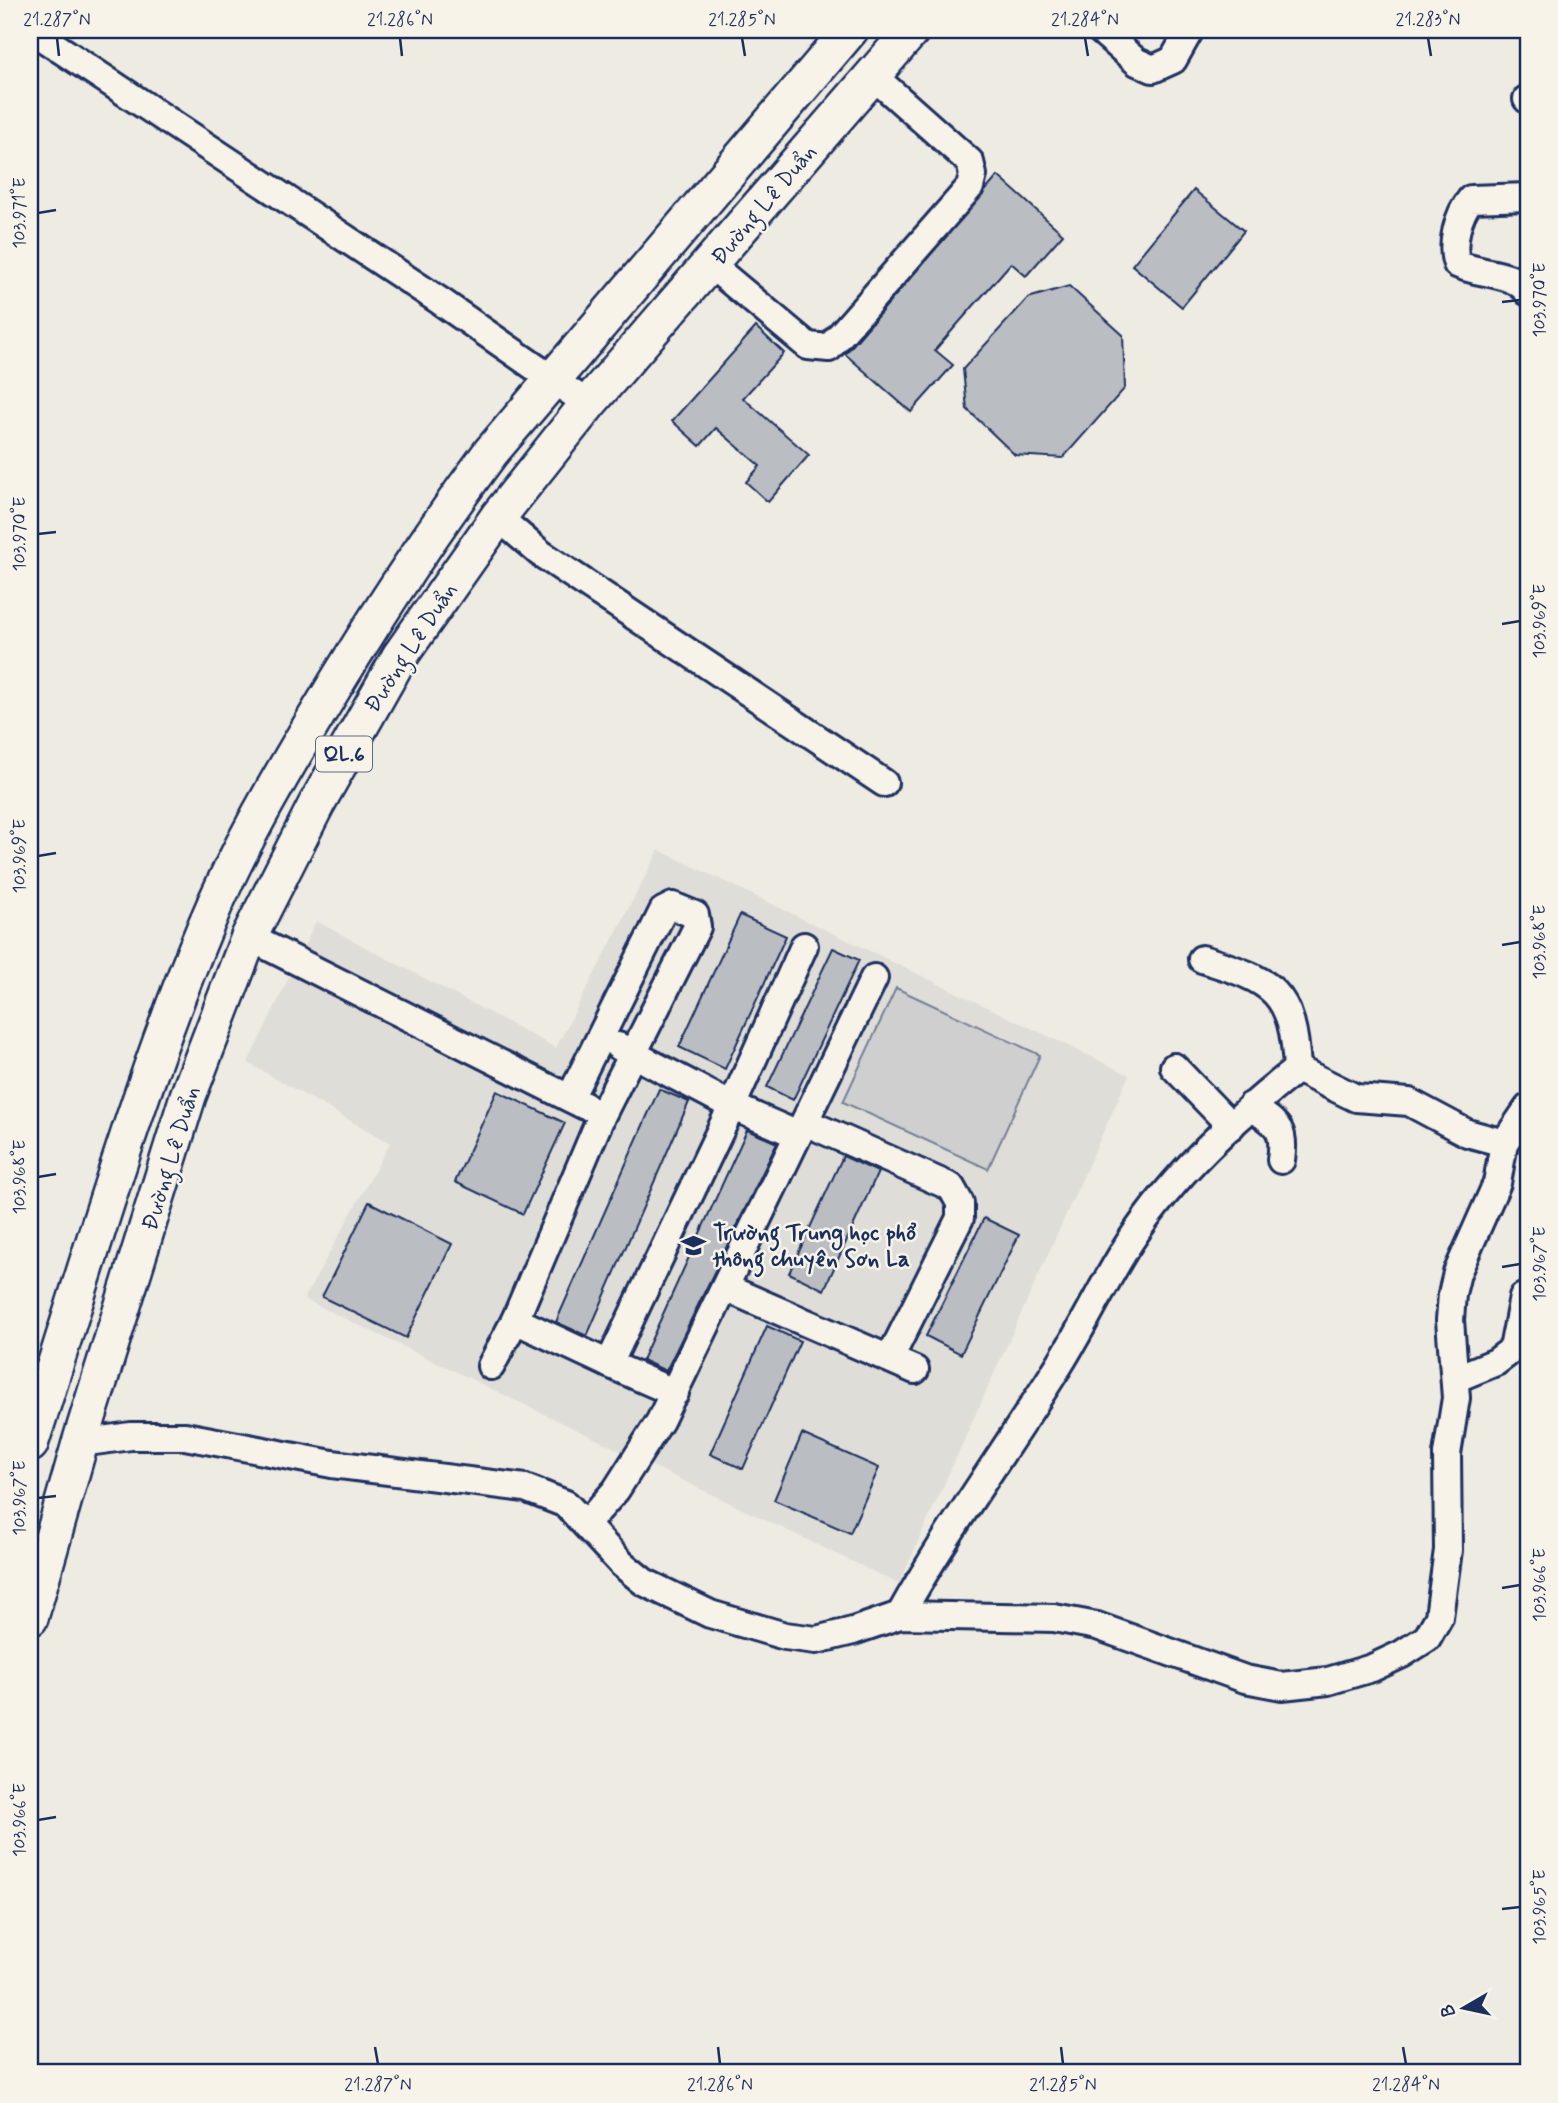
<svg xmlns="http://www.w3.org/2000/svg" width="1558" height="2103" font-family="Mynerve,sans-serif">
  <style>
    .built { fill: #deddd8 }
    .green { fill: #cfcfcf; stroke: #757f96; stroke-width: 2 }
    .building { fill: #babdc2; stroke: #1b2f5e; stroke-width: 2 }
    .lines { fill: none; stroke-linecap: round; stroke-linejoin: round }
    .minor-casing { stroke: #1b2f5e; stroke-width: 32 }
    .major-casing { stroke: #1b2f5e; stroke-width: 40 }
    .minor { stroke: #f7f3e8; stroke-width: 26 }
    .major { stroke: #f7f3e8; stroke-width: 35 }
    .ticks { fill: none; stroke: #1b2f5e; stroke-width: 2.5 }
    .labels { text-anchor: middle; stroke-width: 5; stroke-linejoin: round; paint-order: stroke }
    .shield { fill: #f7f3e8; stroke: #5d6a87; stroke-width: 2 }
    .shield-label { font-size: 21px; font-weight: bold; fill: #1b2f5e }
    .street-label { font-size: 23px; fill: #1b2f5e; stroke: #f7f3e8 }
    .poi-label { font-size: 23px; font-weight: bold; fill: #1b2f5e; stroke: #f7f3e8; text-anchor: start }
    .neatline { fill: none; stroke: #1b2f5e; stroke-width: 2.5 }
    .ticks-label { font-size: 18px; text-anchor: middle; fill: #1b2f5e }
  </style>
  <rect width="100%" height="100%" fill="#eeebe2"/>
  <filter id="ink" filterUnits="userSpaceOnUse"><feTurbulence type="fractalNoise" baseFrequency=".0143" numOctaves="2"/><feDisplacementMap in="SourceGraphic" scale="14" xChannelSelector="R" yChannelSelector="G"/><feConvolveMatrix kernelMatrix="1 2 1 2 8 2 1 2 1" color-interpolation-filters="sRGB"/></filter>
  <g filter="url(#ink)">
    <path class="built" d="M659,850l470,225 -230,509 -595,-285 86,-156 -142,-80 68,-142 240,127z"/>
    <path class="green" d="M896,988l144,67 -52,114 -145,-67z"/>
    <g class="building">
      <path d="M998,176l65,58 -37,42 -15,-13 -76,87 18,15 -42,47 -66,-58z"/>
      <path d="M1194,190l50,41 -62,76 -50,-42z"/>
      <path d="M1069,286l54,49 2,53 -62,70 -48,-3 -48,-46 -4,-40 65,-71z"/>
      <path d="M756,327l28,26 -41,45 66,57 -41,47 -22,-20 14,-16 -44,-38 -16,18 -28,-25z"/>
      <path d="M740,915l46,21 -61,133 -46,-22z"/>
      <path d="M833,948l26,12 -66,140 -26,-13z"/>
      <path d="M659,1089l30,13 -102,234 -31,-14z"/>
      <path d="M497,1091l68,32 -42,91 -68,-32z"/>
      <path d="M747,1130l30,13 -111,228 -24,-11z"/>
      <path d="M843,1156l35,16 -54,118 -35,-17z"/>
      <path d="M369,1202l83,42 -46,94 -84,-41z"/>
      <path d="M984,1218l35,17 -58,119 -35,-18z"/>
      <path d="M767,1326l33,15 -57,128 -33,-15z"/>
      <path d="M802,1434l77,34 -29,65 -76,-33z"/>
    </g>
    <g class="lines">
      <defs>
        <g id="minor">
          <path d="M31,30l409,271 148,103"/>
          <path d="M1100,30l37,32 16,7 20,-9 17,-30"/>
          <path d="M1527,99l1,1"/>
          <path d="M1528,197l-57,2c-13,15 -21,46 -14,65 23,11 56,7 71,28"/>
          <path d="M711,265l97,81 21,2 141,-161 3,-12 -3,-13 -98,-87"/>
          <path d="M498,517l42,36 344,230"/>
          <path d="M249,937l336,169"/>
          <path d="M1202,959c72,22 91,32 95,110"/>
          <path d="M618,1046l114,60 66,29"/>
          <path d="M1174,1067l57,59"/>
          <path d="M1297,1069l59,29 53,4 58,31 37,10"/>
          <path d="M1251,1106c25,19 35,20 30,54"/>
          <path d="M805,1122l146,65 9,16v15l-70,140"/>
          <path d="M726,1288l189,82"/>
          <path d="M515,1320l94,44 123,-258 72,-160"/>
          <path d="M609,1364l66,29"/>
          <path d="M491,1366l24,-46 87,-205 95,-188 -2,-12 -22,-9 -10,5 -93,187"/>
          <path d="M1457,1378l39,-16 17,-13 10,-52"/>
          <path d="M80,1443l51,-7h54l147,28 193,24 41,16 56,60 22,18 66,32 75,22 31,4 37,-9 47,-16 154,3 43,8 148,53 37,7 46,-5 44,-13 30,-14 25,-16 12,-21 9,-67 -1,-96 9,-56 -6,-78 2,-26 5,-21 40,-90 7,-40 24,-35"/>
          <path d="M587,1523l29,-33 44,-69 214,-443"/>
          <path d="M900,1615c47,-84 103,-161 154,-242 28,-43 49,-90 77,-133 43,-66 104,-122 166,-171"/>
        </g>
        <g id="major">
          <path d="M30,1444c56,-173 106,-351 176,-519 31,-75 72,-145 114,-215 53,-89 109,-175 171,-258l359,-422"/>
          <path d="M30,1618l50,-175 108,-347 61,-159 67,-132 84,-149 98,-139 90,-113 324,-374"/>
        </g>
      </defs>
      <use href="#minor" class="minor-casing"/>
      <use href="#major" class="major-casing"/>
      <use href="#minor" class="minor"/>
      <use href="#major" class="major"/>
    </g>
  </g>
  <path class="ticks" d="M57,38l2,18M400,38l2,18M742,38l3,18M1085,38l3,18M1428,38l3,18M38,213l18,-3M1502,302l18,-2M38,534l18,-2M1502,624l18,-3M38,856l18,-3M1502,945l18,-3M38,1177l18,-3M1502,1267l18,-3M38,1498l18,-2M1502,1588l18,-3M38,1820l18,-3M1502,1909l18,-2M375,2047l3,17M718,2047l2,17M1061,2047l2,17M1403,2047l3,17"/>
  <defs>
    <symbol id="school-bare" viewBox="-9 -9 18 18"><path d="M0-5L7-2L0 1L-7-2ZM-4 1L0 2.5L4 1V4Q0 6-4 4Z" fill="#1b2f5e" stroke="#f7f3e8" stroke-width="2.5" paint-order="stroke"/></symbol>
  </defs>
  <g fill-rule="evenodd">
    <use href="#school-bare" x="676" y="1228" width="35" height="35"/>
  </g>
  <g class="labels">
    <rect class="shield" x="316" y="736.5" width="56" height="35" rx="5"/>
    <g class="shield-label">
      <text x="344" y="761">QL.6</text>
    </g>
    <g class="street-label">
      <text transform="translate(763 204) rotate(-50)" y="8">Đường Lê Duẩn</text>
      <text transform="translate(410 647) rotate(-57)" y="8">Đường Lê Duẩn</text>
      <text transform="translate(170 1158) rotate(-73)" y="8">Đường Lê Duẩn</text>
    </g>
    <g class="poi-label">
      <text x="713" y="1240">Trường Trung học phổ<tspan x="713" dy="26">thông chuyên Sơn La</tspan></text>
    </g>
  </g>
  <rect width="1558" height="2103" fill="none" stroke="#f7f3e8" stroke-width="77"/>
  <g transform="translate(1464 2008) rotate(261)" stroke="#f7f3e8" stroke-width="5" paint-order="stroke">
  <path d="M0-5L12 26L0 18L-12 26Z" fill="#1b2f5e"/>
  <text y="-10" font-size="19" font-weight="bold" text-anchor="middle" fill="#1b2f5e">B</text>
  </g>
  <rect x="38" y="38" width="1482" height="2026" class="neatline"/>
  <g class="ticks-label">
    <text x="57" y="25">21.287°N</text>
    <text x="400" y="25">21.286°N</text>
    <text x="742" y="25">21.285°N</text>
    <text x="1085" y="25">21.284°N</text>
    <text x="1428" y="25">21.283°N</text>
    <text transform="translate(19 213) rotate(-90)" y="6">103.971°E</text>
    <text transform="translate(1539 300) rotate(-90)" y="6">103.970°E</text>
    <text transform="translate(19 534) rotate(-90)" y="6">103.970°E</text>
    <text transform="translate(1539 621) rotate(-90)" y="6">103.969°E</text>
    <text transform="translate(19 856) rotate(-90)" y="6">103.969°E</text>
    <text transform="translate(1539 942) rotate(-90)" y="6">103.968°E</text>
    <text transform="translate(19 1177) rotate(-90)" y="6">103.968°E</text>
    <text transform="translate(1539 1264) rotate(-90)" y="6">103.967°E</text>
    <text transform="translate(19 1498) rotate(-90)" y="6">103.967°E</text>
    <text transform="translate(1539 1585) rotate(-90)" y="6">103.966°E</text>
    <text transform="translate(19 1820) rotate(-90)" y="6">103.966°E</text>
    <text transform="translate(1539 1907) rotate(-90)" y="6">103.965°E</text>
    <text x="378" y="2090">21.287°N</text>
    <text x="720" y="2090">21.286°N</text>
    <text x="1063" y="2090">21.285°N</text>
    <text x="1406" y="2090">21.284°N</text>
  </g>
</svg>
